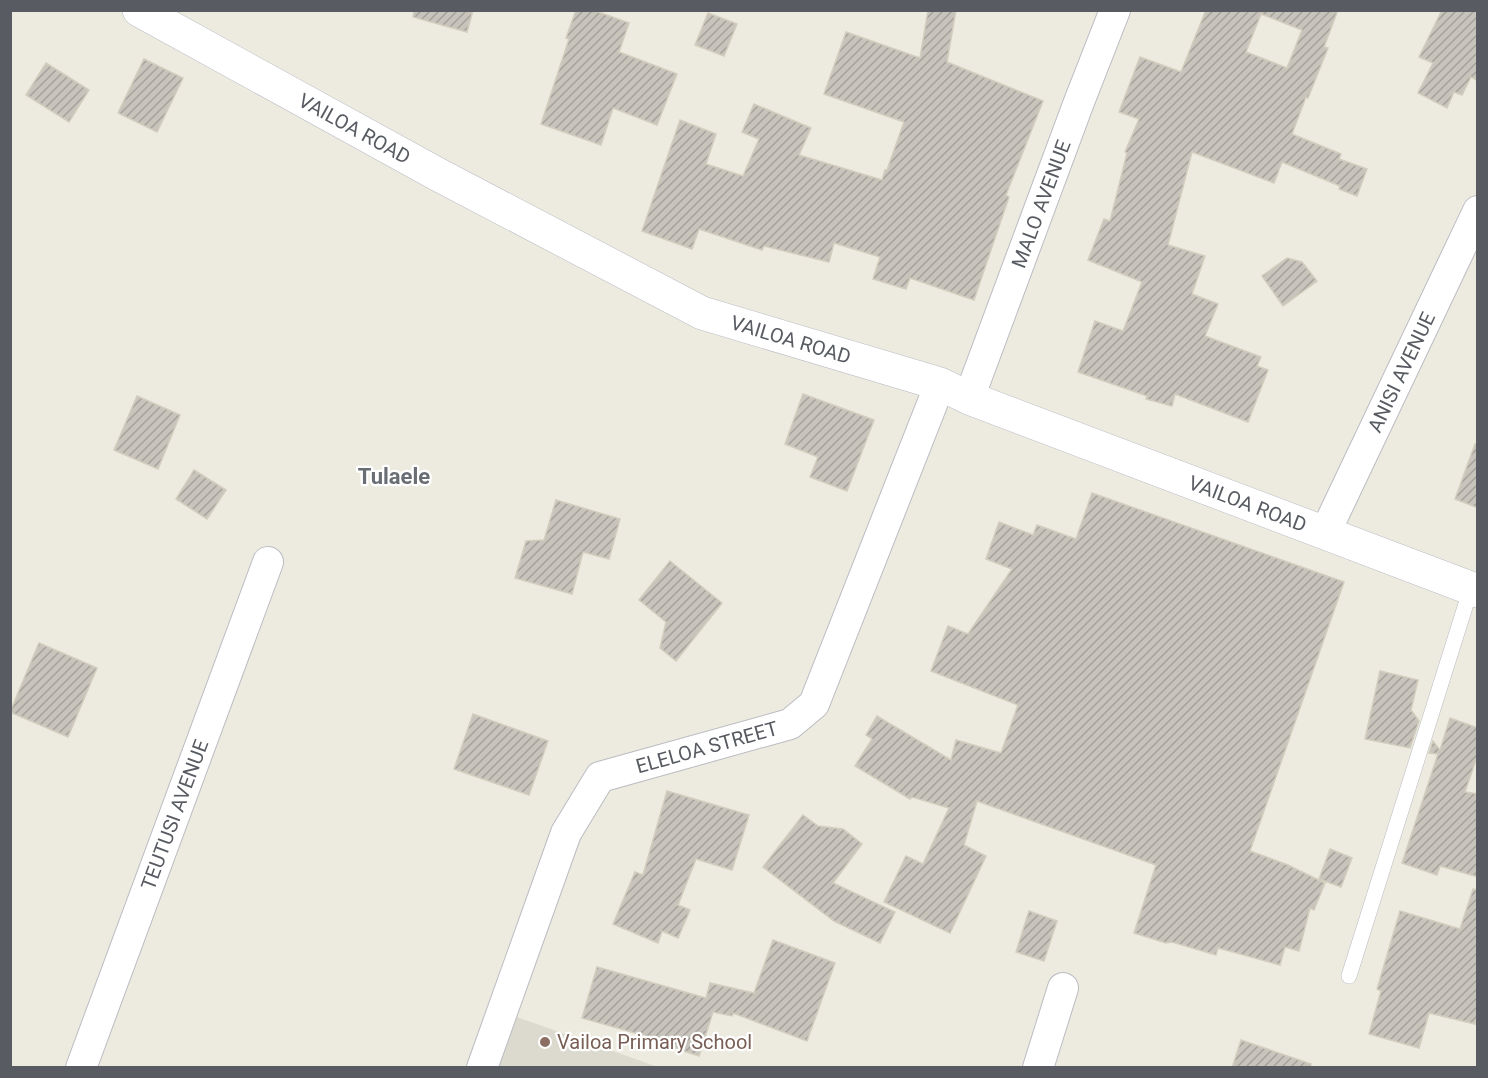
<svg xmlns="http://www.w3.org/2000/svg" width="1488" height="1078" font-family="Roboto,sans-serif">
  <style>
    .education { fill: #dcdace }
    .building { fill: url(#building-hatch); stroke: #d2cdbd; stroke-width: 1.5; fill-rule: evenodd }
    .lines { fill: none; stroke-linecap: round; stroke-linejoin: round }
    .service-casing { stroke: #babcc2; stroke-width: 16 }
    .minor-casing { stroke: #babcc2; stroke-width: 32 }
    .secondary-casing { stroke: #babdc5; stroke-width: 34 }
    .service { stroke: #fff; stroke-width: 15 }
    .minor { stroke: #fff; stroke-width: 30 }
    .secondary { stroke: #fff; stroke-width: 33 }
    .education-dot { fill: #8d6e63; stroke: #fff; stroke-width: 2 }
    .labels { text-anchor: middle; stroke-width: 4.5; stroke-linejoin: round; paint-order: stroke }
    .street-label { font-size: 20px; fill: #585c62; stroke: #fff }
    .education-label { font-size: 20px; fill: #785e54; stroke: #fff; text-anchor: start }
    .quarter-label { font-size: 22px; font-weight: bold; fill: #696e74; stroke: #fff }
  </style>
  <defs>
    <pattern id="building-hatch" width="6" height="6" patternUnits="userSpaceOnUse" patternTransform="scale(1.5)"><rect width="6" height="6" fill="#c8c4bc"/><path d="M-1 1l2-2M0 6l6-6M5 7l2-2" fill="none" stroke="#a5a29c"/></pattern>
  </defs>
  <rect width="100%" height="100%" fill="#edebdf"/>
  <path class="education" d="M514,1016l144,51 -163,1z"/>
  <g class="building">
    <path d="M414,10h59l-6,22 -54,-15z"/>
    <path d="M576,10h17l36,13 -10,29 58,22 -20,51 -44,-17 -12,37 -60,-21 28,-85 -3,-1z"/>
    <path d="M928,10h28l-9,52 96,39 -37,94 3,2 -35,103 -64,-22 -4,11 -33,-10 7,-22 -46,-14 -5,19 -65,-16 -2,4 -63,-21 -7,20 -50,-18 38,-111 36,14 -10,30 37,12 16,-37 -17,-7 12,-28 57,24 -12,27 83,25 3,-10h2l17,-48 -80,-28 22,-62 74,26z"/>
    <path d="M1206,10h132l-14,37 4,1 -20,50 -2,-1 -14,37 49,20 -2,5 28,10 -10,27 -18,-7 1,-3 -58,-24 -8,21 -82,-31 -24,93 37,11 -13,38 26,10 -13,32 56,21 -4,9 11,4 -20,52 -73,-28 -3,12 -26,-7 1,-3 -69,-24 17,-51 28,10 19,-49 -54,-22 16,-41 6,2 17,-68 -2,-1 14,-33 -20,-7 21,-55 41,15zM1261,14l41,16 -15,38 -41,-16z"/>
    <path d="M1442,10h36v71l-7,-4 -9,18 -8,-3 -7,16 -29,-15 15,-30 -14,-6z"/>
    <path d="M708,13l29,11 -13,32 -29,-11z"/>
    <path d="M144,59l39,19 -26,54 -39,-19z"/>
    <path d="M46,63l43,27 -20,32 -43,-27z"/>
    <path d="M1287,258l15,4 15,19 -34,25 -21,-30z"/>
    <path d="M803,394l71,26 -27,71 -37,-14 8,-20 -33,-13z"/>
    <path d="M137,396l43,19 -22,54 -44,-19z"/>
    <path d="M1475,444h3v64l-23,-9z"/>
    <path d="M194,470l32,20 -19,29 -31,-20z"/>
    <path d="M1092,493l252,89 -94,269 38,14 37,18 -11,27 -4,-2 -11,43 -14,-4 -5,18 -62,-17 -2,7 -44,-13 -6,1 -32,-10 22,-68 -179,-64 -13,44 22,11 -36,77 -66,-31 22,-46 17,8 26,-56 -37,-11 -2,2 -55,-33 17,-27 -6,-4 11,-19 74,44 5,-20 45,13 17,-48 -87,-34 17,-45 20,8 44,-65 -26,-10 13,-37 34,13 4,-10 39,14z"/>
    <path d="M556,500l64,19 -11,40 -26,-7 -11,42 -57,-16 11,-37 18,-1z"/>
    <path d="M670,561l52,42 -46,58 -16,-13 6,-26 -27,-22z"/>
    <path d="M39,643l58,25 -29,69 -58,-25z"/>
    <path d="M1380,671l38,9 -7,30 8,11 -9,27 -45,-9z"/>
    <path d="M473,714l75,27 -19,54 -75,-26z"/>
    <path d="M1450,718l28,10v26l-13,38 13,2v83l-38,-11 -3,9 -35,-12 36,-109 -9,-1 4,-12 7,9z"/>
    <path d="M667,791l82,24 -17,55 -36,-11 -18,46 12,5 -12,28 -16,-7 -4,12 -45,-19 22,-52 8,3z"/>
    <path d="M803,815l15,11 25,3 19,15 -29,39 62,29 -15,31 -46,-22 -71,-54z"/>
    <path d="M1330,849l22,9 -11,29 -22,-8z"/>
    <path d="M1473,889l5,1v123l-3,11 -46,-11 -10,35 -50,-14 12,-43 -4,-2 23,-78 60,18z"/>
    <path d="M1029,911l28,10 -13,40 -28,-9z"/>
    <path d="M773,940l62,23 -28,78 -74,-28 -1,3 -19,-4 -14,44 -33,-11 1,-3 -85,-24 15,-51 109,31 4,-15 44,10z"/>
    <path d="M1241,1040l70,24 -1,4h-78z"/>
  </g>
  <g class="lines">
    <defs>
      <path id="service" d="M1349,976l122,-388"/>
      <g id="minor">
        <path id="s1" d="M969,398l110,-296 36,-92"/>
        <path id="s2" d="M1325,533l153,-322"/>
        <path id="s3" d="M81,1068l187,-506"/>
        <path id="s4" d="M482,1068l84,-235 34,-56 190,-53 24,-20 126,-320"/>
        <path d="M1038,1068l25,-80"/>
      </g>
      <g id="secondary">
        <path id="s5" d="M139,10l298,164 265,139 238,71 29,14 509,193"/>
      </g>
    </defs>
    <use href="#service" class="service-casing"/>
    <use href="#minor" class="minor-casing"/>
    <use href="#secondary" class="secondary-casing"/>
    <use href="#service" class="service"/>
    <use href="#minor" class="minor"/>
    <use href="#secondary" class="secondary"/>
  </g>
  <circle class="education-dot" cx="545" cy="1042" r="6"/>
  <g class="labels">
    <g class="street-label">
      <text dy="7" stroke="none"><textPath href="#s5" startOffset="246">VAILOA ROAD</textPath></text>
      <text dy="7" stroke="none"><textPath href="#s1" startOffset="207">MALO AVENUE</textPath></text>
      <text dy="7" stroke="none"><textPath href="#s5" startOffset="732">VAILOA ROAD</textPath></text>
      <text dy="7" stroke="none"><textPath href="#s2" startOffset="178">ANISI AVENUE</textPath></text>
      <text dy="7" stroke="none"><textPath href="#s5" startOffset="1218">VAILOA ROAD</textPath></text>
      <text dy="7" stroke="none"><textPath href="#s4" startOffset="426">ELELOA STREET</textPath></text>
      <text dy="7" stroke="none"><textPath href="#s3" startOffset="270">TEUTUSI AVENUE</textPath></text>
    </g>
    <g class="education-label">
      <text x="557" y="1049">Vailoa Primary School</text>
    </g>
    <g class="quarter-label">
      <text x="394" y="484">Tulaele</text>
    </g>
  </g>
  <rect width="1488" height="1078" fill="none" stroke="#585c62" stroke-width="24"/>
</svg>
